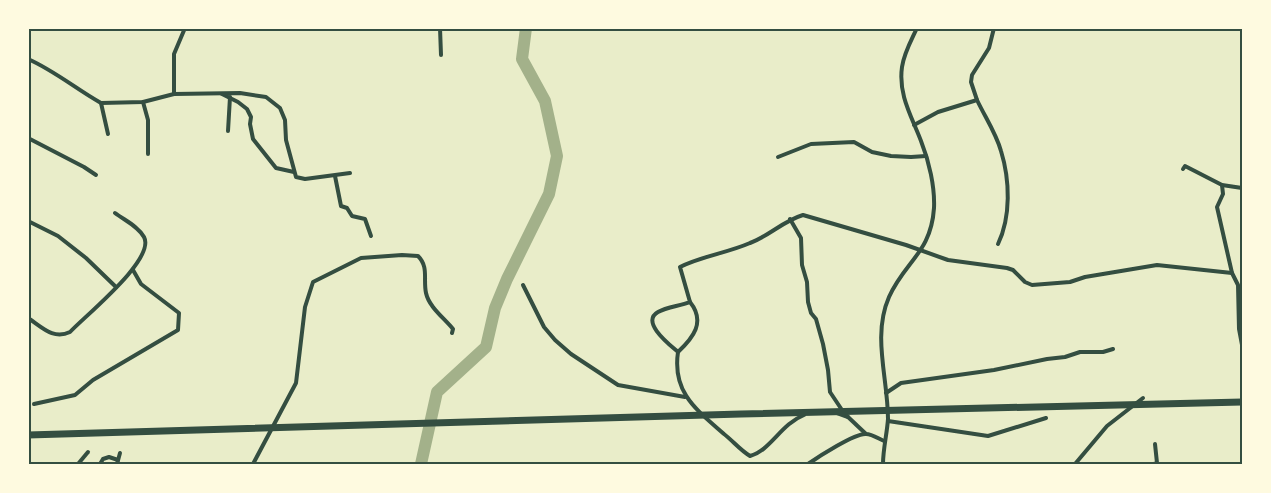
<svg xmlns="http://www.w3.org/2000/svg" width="1271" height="493" font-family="'Noto Sans',sans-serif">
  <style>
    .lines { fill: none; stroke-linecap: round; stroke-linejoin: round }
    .river { stroke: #a3b18a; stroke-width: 12 }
    .minor { stroke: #344e41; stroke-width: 4 }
    .trunk { stroke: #344e41; stroke-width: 7 }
    .neatline { fill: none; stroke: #344e41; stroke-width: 2 }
  </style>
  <rect width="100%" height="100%" fill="#e9edc9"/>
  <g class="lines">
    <path class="river" d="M421,464l16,-72 49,-45 9,-39 12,-29 42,-85 8,-38 -12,-55 -23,-42 4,-31"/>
    <g class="minor">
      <path d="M440,28l1,27"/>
      <path d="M28,59c27,12 48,30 73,44l7,31"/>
      <path d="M174,94v-40l11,-26"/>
      <path d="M222,94l16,8 9,7 4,8 -1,7 3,15 23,29 18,4"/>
      <path d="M977,100l-6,-18 1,-7 17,-27 5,-20"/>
      <path d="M143,102l5,18v34"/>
      <path d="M101,103l42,-1 31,-8 66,-1 26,4 14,11 5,12 1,20 10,37 9,2 45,-6"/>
      <path d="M914,125l24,-13 39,-12c8,17 19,33 24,51 9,29 10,66 -3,93"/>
      <path d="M228,131l2,-34"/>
      <path d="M28,138l56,29 12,8"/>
      <path d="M778,157l33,-13 43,-2 18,10 19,4 20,1 15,-1"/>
      <path d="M1183,169l2,-3 37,19 20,3"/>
      <path d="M335,176l6,30 6,2 5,8 13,3 6,17"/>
      <path d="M1222,185l1,9 -6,13 15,66 6,12 1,44 3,16"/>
      <path d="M790,219l11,19 1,27 5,17 1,20 3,11 5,6 7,25 5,26 2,22 12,18"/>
      <path d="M28,221l30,15 28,22 30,29"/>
      <path d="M523,285l21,42 11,13 16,14 47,31 67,12"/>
      <path d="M690,302c16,20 3,36 -12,50 -6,41 19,58 46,82 9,7 16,16 26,22 20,-5 31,-32 54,-41"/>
      <path d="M28,318c14,9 25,22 42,14 16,-17 86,-73 74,-95 -6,-11 -20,-17 -29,-24"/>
      <path d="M678,352c-8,-7 -38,-30 -20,-40 9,-5 22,-6 32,-10l-10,-35c22,-11 47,-14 70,-24 19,-7 33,-22 53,-28l103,30 42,15 59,8 6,2 12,12 7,3 38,-3 15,-5 72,-12 75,8"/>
      <path d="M886,393l15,-10 93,-13 53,-11 18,-2 15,-5h23l10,-3"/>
      <path d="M34,404l41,-9 18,-15 85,-50 1,-17 -38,-29 -8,-14"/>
      <path d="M837,413l11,4"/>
      <path d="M847,416l19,18"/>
      <path d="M888,421l100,15 58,-18"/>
      <path d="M78,464l10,-12"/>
      <path d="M100,464l3,-5 6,-2 9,3"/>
      <path d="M117,464l3,-11"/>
      <path d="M253,464l43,-81 9,-76 8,-25 48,-24 41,-3 16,1c11,11 5,23 8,37 3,14 18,25 27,36l-1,4"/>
      <path d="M808,464c10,-7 47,-31 58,-30 6,0 13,5 18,7"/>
      <path d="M883,464c0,-15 4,-30 5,-45 0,-41 -16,-83 1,-122 16,-36 42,-44 45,-89 1,-21 -5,-47 -13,-67 -9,-24 -23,-46 -19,-74 2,-14 9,-26 15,-39"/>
      <path d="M1075,464l32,-38 36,-28"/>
      <path d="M1154,464l3,-1 -2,-19"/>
    </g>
    <path class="trunk" d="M28,435l713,-21 501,-12"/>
  </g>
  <rect width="1271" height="493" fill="none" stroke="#fefae0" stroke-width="60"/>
  <rect x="30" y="30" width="1211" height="433" class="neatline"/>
</svg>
